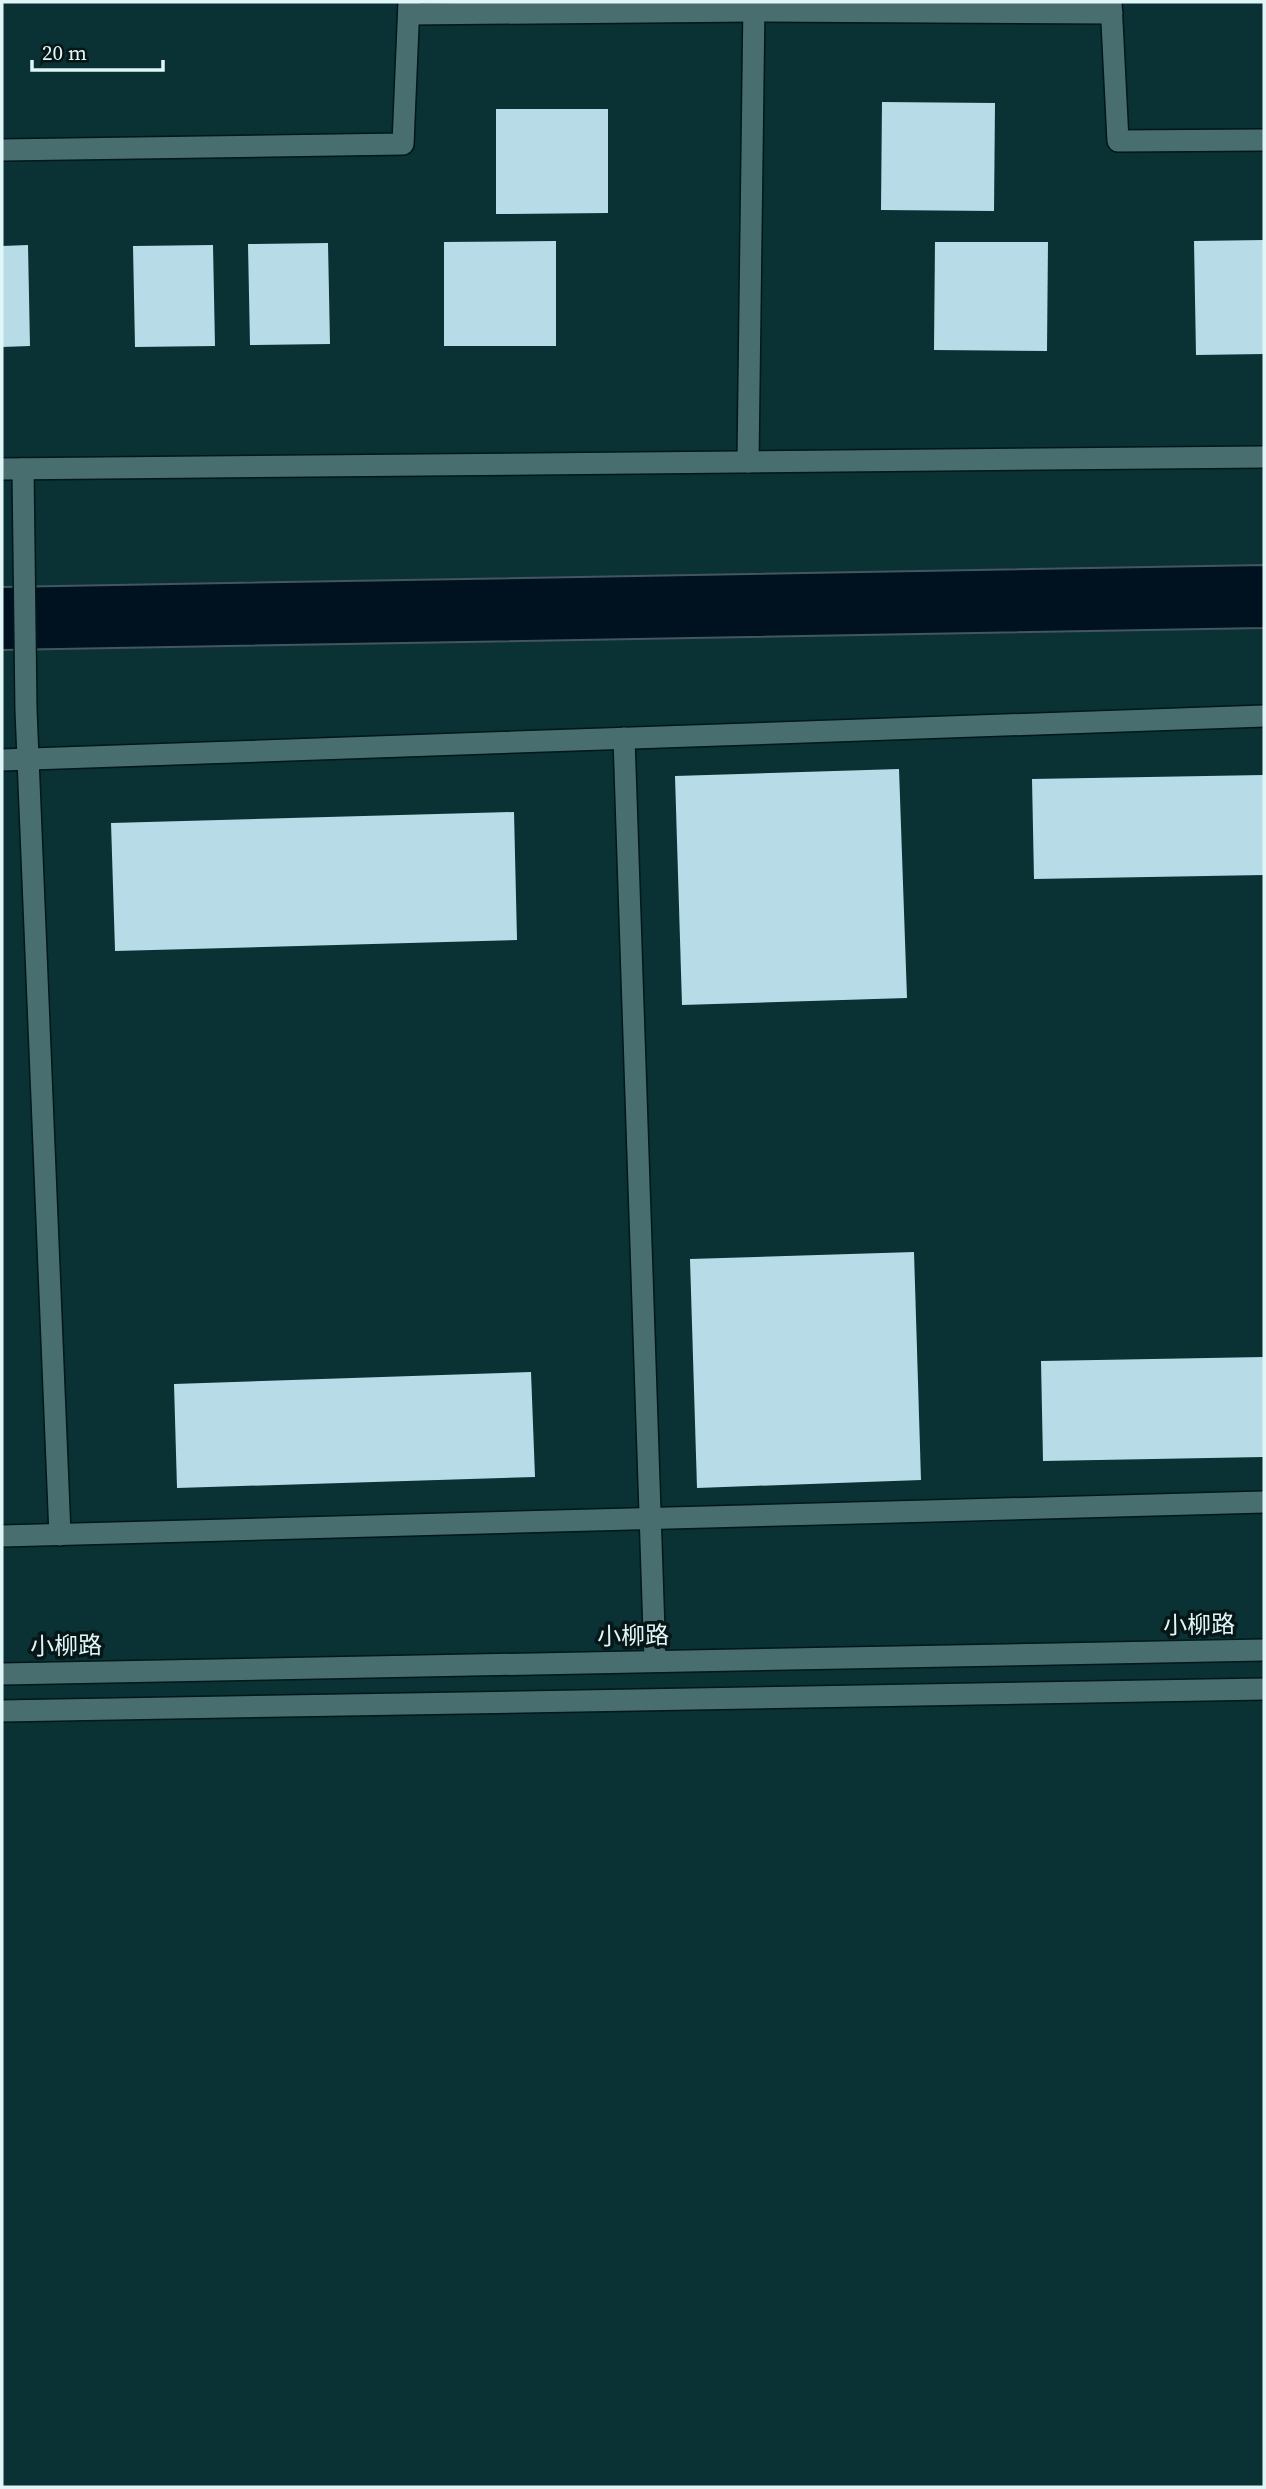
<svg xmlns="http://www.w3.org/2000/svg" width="1266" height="2489" font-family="'Source Serif 4','Noto Sans SC',serif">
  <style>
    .water { fill: #00121f; stroke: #445660; stroke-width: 2 }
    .building { fill: #b7dce8 }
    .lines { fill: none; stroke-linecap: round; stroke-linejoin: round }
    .minor-casing { stroke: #001819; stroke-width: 24 }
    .minor { stroke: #496e70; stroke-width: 21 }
    .labels { text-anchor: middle; stroke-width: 7; stroke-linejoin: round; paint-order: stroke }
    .street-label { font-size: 24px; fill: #e1f6f7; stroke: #071617 }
  </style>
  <rect width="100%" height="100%" fill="#0a3133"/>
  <path class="water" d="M1264,565v63l-1262,22v-63z"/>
  <g class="building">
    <path d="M882,102l113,1 -1,108 -113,-1z"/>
    <path d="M496,109h112v104l-112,1z"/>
    <path d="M1264,240v114l-68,1 -2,-114z"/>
    <path d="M556,241v105h-112v-104z"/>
    <path d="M935,242h113l-1,109 -113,-1z"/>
    <path d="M328,243l2,101 -80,1 -2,-101z"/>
    <path d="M28,245l2,101 -28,1v-101z"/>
    <path d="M213,245l2,101 -80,1 -2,-101z"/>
    <path d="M899,769l8,229 -225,7 -7,-229z"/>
    <path d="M1264,775v100l-230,4 -2,-100z"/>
    <path d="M514,812l3,128 -402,11 -4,-128z"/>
    <path d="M914,1252l7,228 -224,8 -7,-229z"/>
    <path d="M1264,1357v100l-221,4 -2,-100z"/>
    <path d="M531,1372l4,105 -358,11 -3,-104z"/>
  </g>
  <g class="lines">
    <defs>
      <g id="minor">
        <path d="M1111,2l7,139 146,-1"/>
        <path d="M409,14l344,-3 359,2"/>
        <path d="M2,150l401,-6 6,-142"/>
        <path d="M748,462l6,-460"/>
        <path d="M2,469l1262,-12"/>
        <path d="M23,469l3,241 34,825"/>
        <path d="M624,738l31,923"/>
        <path d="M2,760l1262,-44"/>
        <path d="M2,1536l1262,-34"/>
        <path d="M2,1674l1262,-24"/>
        <path d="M2,1711l1262,-22"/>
      </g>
    </defs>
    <use href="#minor" class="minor-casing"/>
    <use href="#minor" class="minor"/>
  </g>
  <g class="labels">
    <g class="street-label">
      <text transform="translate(1199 1625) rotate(-1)" y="8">小柳路</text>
      <text transform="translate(633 1636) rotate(-1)" y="8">小柳路</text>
      <text transform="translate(66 1646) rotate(-1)" y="8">小柳路</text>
    </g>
  </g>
  <rect width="1266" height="2489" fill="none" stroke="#e1f6f7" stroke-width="7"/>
  <path d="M32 60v10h131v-10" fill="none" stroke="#e1f6f7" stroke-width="3.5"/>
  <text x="42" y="60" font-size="21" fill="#e1f6f7" stroke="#071617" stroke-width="5" paint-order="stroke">20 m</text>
</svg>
